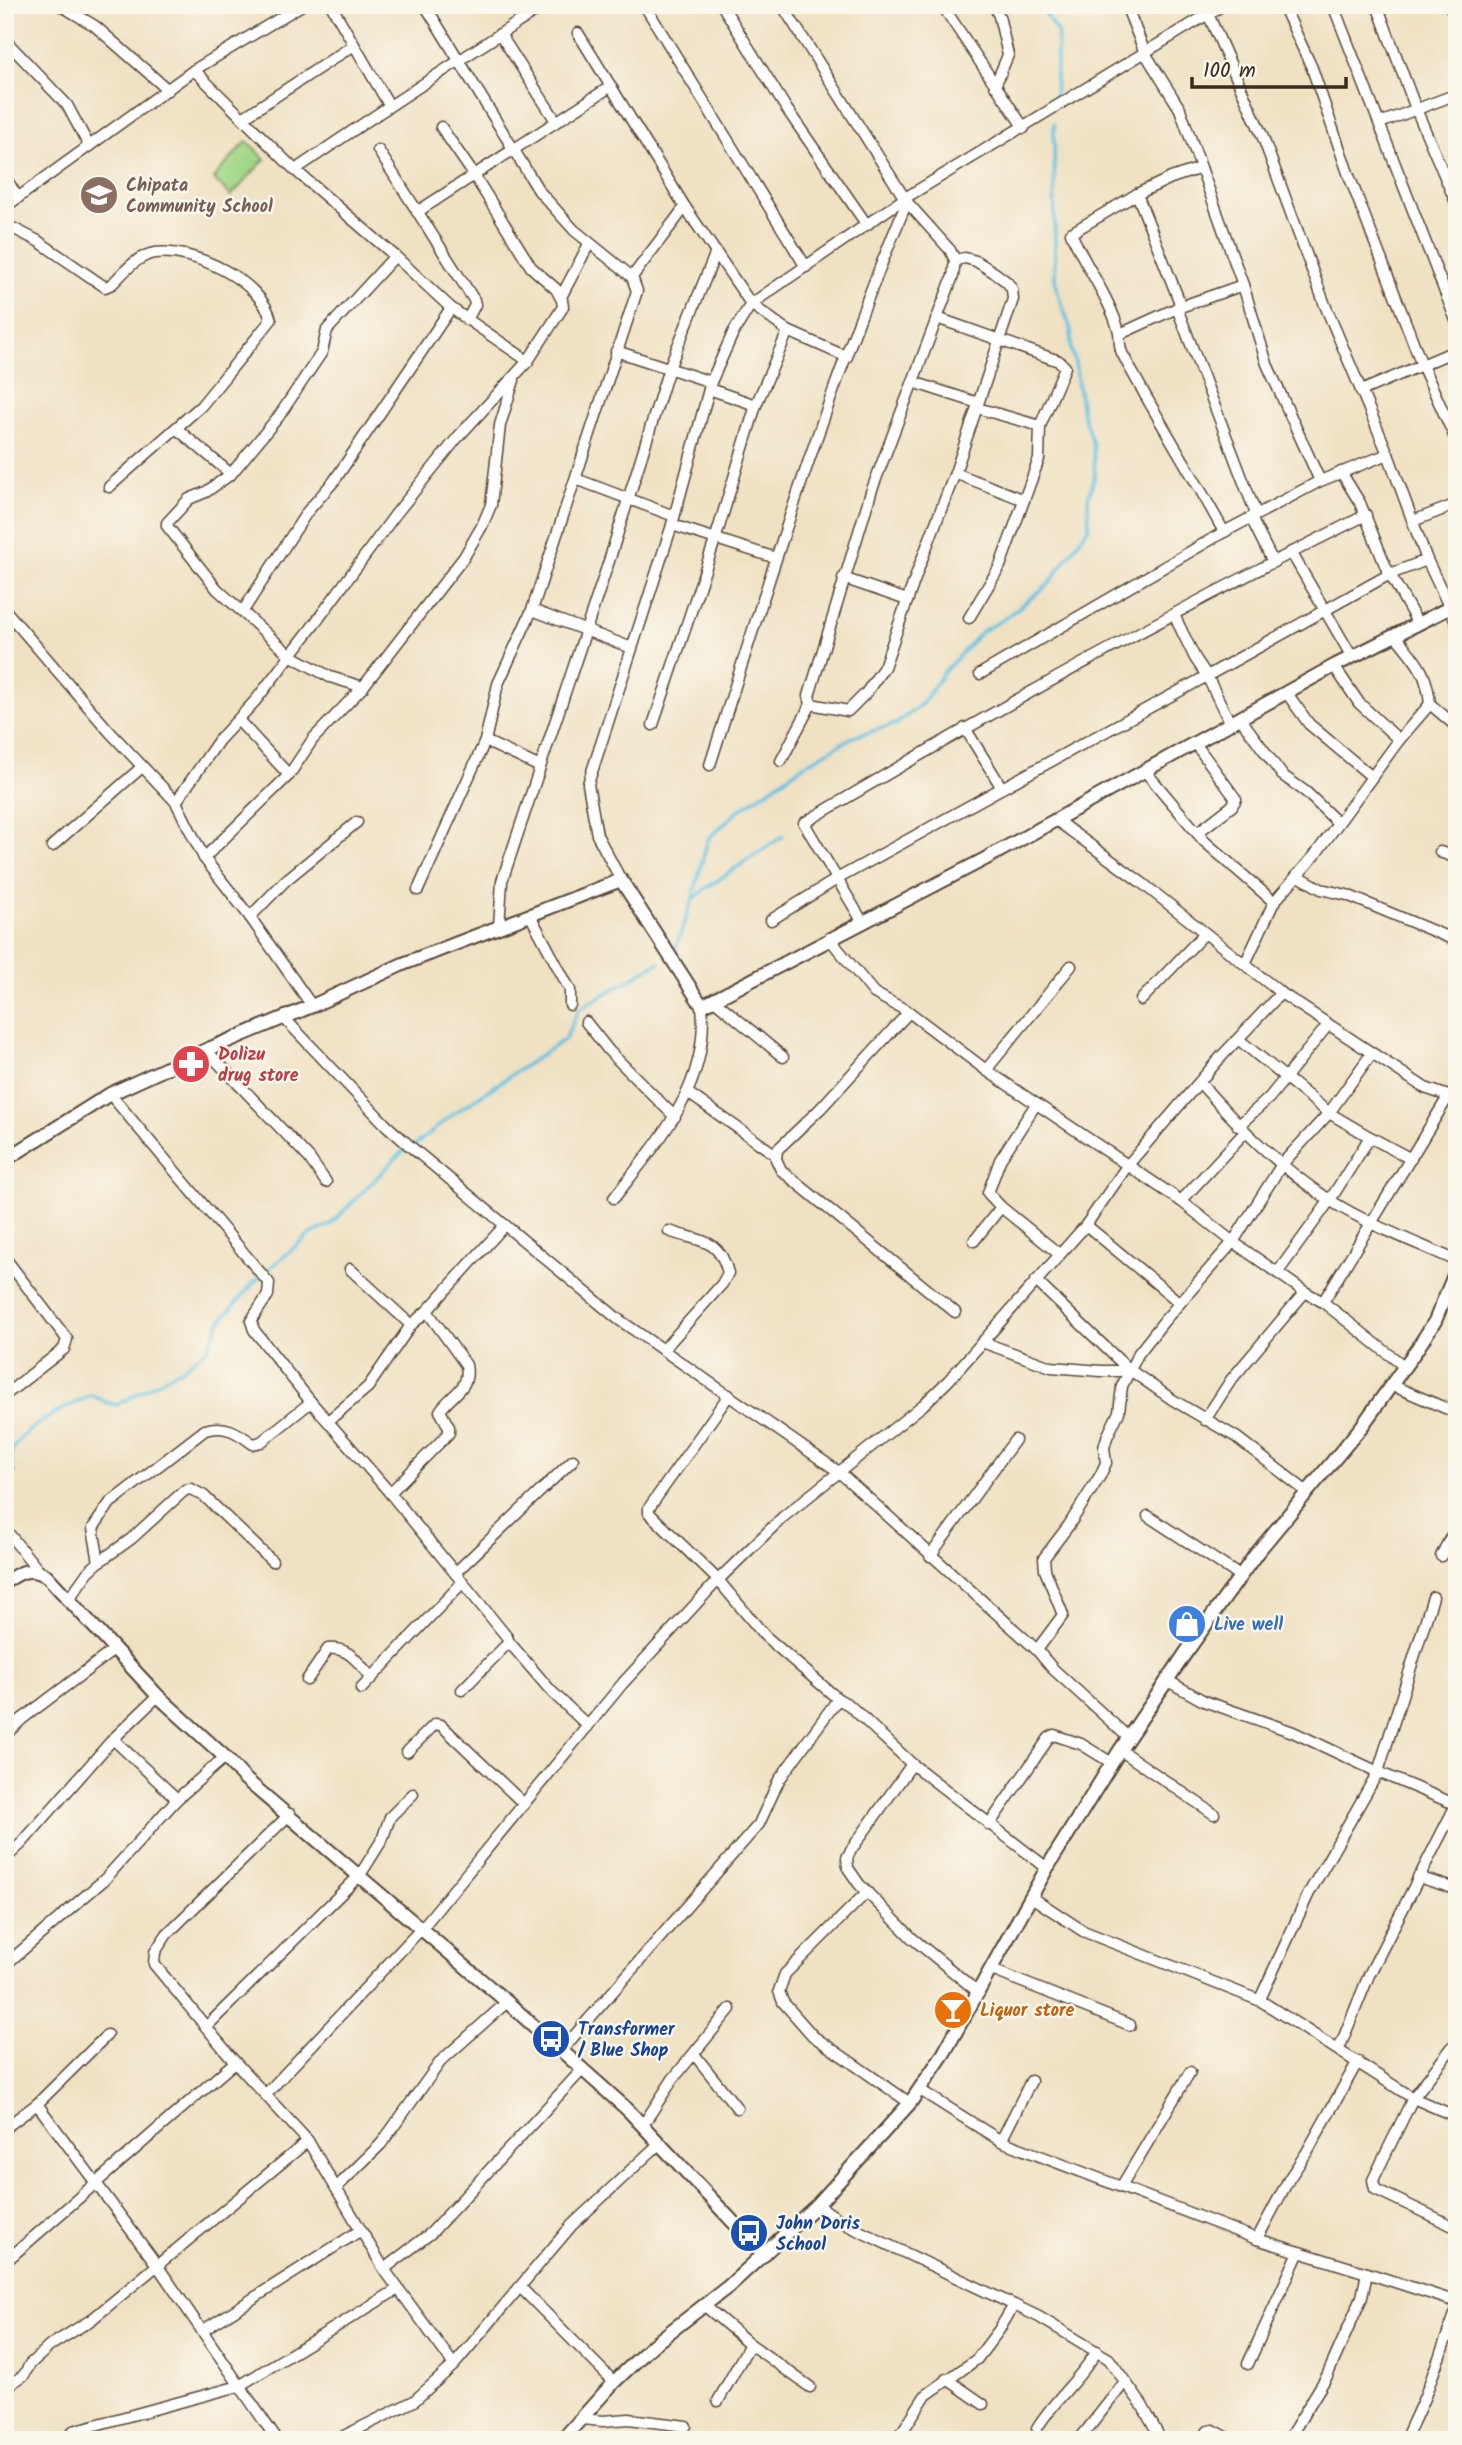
<svg xmlns="http://www.w3.org/2000/svg" width="1462" height="2445" font-family="Kalam,sans-serif">
  <style>
    .green { fill: #a3d788; stroke: #6f8053; stroke-width: 2 }
    .lines { fill: none; stroke-linecap: round; stroke-linejoin: round }
    .stream { stroke: #64c2e2; stroke-width: 3.5 }
    .minor-casing { stroke: #564537; stroke-width: 13 }
    .tertiary-casing { stroke: #564537; stroke-width: 16 }
    .minor { stroke: #fff; stroke-width: 10 }
    .tertiary { stroke: #fff; stroke-width: 12 }
    .labels { text-anchor: middle; stroke-width: 5; stroke-linejoin: round; paint-order: stroke }
    .education-label { font-size: 18px; font-weight: bold; fill: #785e54; stroke: #fbf7ec; text-anchor: start }
    .health-label { font-size: 18px; font-weight: bold; fill: #be3a42; stroke: #fbf7ec; text-anchor: start }
    .shop-label { font-size: 18px; font-weight: bold; fill: #366cbe; stroke: #fbf7ec; text-anchor: start }
    .food-label { font-size: 18px; font-weight: bold; fill: #c56008; stroke: #fbf7ec; text-anchor: start }
    .transit-label { font-size: 18px; font-weight: bold; fill: #164399; stroke: #fbf7ec; text-anchor: start }
  </style>
  <rect width="100%" height="100%" fill="#fbf7ec"/>
  <filter id="ink" filterUnits="userSpaceOnUse"><feTurbulence type="fractalNoise" baseFrequency=".0143" numOctaves="2"/><feDisplacementMap in="SourceGraphic" scale="14" xChannelSelector="R" yChannelSelector="G"/><feConvolveMatrix kernelMatrix="1 2 1 2 8 2 1 2 1" color-interpolation-filters="sRGB"/></filter>
  <filter id="wash" filterUnits="userSpaceOnUse"><feTurbulence type="fractalNoise" baseFrequency=".00686" numOctaves="4" result="noise"/><feDisplacementMap in="SourceGraphic" scale="28" xChannelSelector="R" yChannelSelector="G"/><feGaussianBlur stdDeviation="1.57" result="paint"/><feColorMatrix in="noise" values="0 0 0 0 0 0 0 0 0 0 0 0 0 0 0 0 0 1.4 0 .05"/><feComposite in="paint" operator="in"/></filter>
  <g filter="url(#wash)">
    <rect width="100%" height="100%" fill="#efe1c2"/>
    <path class="green" d="M247,141l18,18 -34,37 -18,-18z"/>
    <g class="lines">
      <g class="stream">
        <path d="M1040,5l18,29 -3,68"/>
        <path d="M694,899l11,-10 78,-53"/>
        <path d="M674,952l18,-51 16,-62 30,-28 66,-46 49,-28 43,-13 27,-21 20,-30 39,-42 22,-12 45,-35 40,-57 -1,-29 7,-23 -2,-31 -11,-32 -7,-49 -4,-14v-19l-13,-37 -3,-15 -1,-154"/>
        <path d="M415,1145l41,-33 109,-73 14,-30 81,-47"/>
        <path d="M266,1271l45,-37 19,-9 75,-76"/>
        <path d="M5,1481l9,-8c-1,-5 -4,-11 -3,-16 2,-27 59,-51 80,-62l17,8 9,2 64,-36 27,-21 13,-28 39,-44"/>
      </g>
    </g>
  </g>
  <g filter="url(#ink)">
    <g class="lines">
      <defs>
        <g id="minor">
          <path d="M60,5l35,21 73,64"/>
          <path d="M331,5l58,100"/>
          <path d="M522,5l6,11"/>
          <path d="M722,5l64,103 81,117"/>
          <path d="M942,5l82,123"/>
          <path d="M994,5l5,11 9,39 -13,31"/>
          <path d="M1204,5l58,130 63,170 63,149 39,106 30,63"/>
          <path d="M1283,5l29,63 36,105 74,192 35,77"/>
          <path d="M1333,5l124,318"/>
          <path d="M1377,5l39,104 41,96"/>
          <path d="M1450,5l7,17"/>
          <path d="M645,6l161,261"/>
          <path d="M578,33l107,174 66,97 37,27 59,26"/>
          <path d="M500,34l56,87"/>
          <path d="M5,40l62,65 22,41"/>
          <path d="M194,70l101,100 100,86 56,52 77,53"/>
          <path d="M244,117l110,-72"/>
          <path d="M1380,123l77,-29"/>
          <path d="M378,150l96,150 1,5 -8,15"/>
          <path d="M295,170c82,-57 166,-111 250,-165"/>
          <path d="M5,177l13,21"/>
          <path d="M1137,194l34,-16 30,-10"/>
          <path d="M5,207l189,-137 108,-65"/>
          <path d="M417,212l193,-125"/>
          <path d="M5,224l33,17 67,46 7,-3c11,-11 26,-29 43,-31 38,-5 107,28 116,67l-70,86 -92,81"/>
          <path d="M632,277l53,-70"/>
          <path d="M561,297l28,-53"/>
          <path d="M937,318l122,43 6,6 -25,59 -1,33 -39,107 -31,52"/>
          <path d="M1120,334l57,-26 66,-23"/>
          <path d="M616,351l95,31"/>
          <path d="M913,382l65,21"/>
          <path d="M1361,391l96,-41"/>
          <path d="M756,405l32,-74"/>
          <path d="M977,408l63,18"/>
          <path d="M177,429l54,45"/>
          <path d="M1341,472l19,31 26,64 32,57"/>
          <path d="M955,473l69,27"/>
          <path d="M576,479l98,37"/>
          <path d="M1320,481l68,-27"/>
          <path d="M1251,518l22,44"/>
          <path d="M1413,521l44,-17"/>
          <path d="M672,525l104,33"/>
          <path d="M1224,532c-33,-61 -70,-118 -102,-179 -3,-7 -2,-14 -3,-21 -8,-32 -35,-68 -48,-99l66,-39 43,109 -3,5 79,206"/>
          <path d="M1291,552l61,105"/>
          <path d="M843,578l64,22"/>
          <path d="M5,610l104,121 67,71 28,56 46,59 36,-37 71,-58"/>
          <path d="M532,610l100,38"/>
          <path d="M243,611l64,-99 27,-31 117,-173"/>
          <path d="M1174,615l21,43 12,18 183,-102 37,-14"/>
          <path d="M1396,636c20,26 31,34 34,68"/>
          <path d="M1334,666l25,37 40,37"/>
          <path d="M980,674l244,-142 96,-51 -53,-117 -24,-79 -63,-176 -35,-56 -19,-48"/>
          <path d="M363,687l-33,-10 -40,-22 -73,-66 -50,-63v-3l22,-24 17,-7 25,-18 48,-58 43,-64 5,-22 68,-74"/>
          <path d="M1286,692l23,32 63,53"/>
          <path d="M811,704l37,7 18,-18 18,-26 35,-100 36,-94 58,-174 -1,-10 -5,-7 -12,-9 -19,-12 -11,-3 -10,2"/>
          <path d="M1240,718l42,57 24,17 32,31"/>
          <path d="M238,720l51,55"/>
          <path d="M653,725l62,-185 41,-135 -47,-16"/>
          <path d="M965,728l37,60 205,-112 23,47"/>
          <path d="M485,741l55,26"/>
          <path d="M1194,742l42,57 -4,7 -35,27"/>
          <path d="M781,761l30,-57 -2,-8 62,-204 82,-216 2,-16 -5,-10 -43,-48 -125,-197"/>
          <path d="M710,765c60,-189 119,-380 197,-563"/>
          <path d="M1145,771l59,70 70,61 41,-47 84,-115 31,-36 27,23"/>
          <path d="M176,802l43,-62 37,-40 57,-74 82,-111 63,-78 70,-76 35,-54 -1,-7 -6,-11 -25,-22 -57,-92 -33,-48"/>
          <path d="M1056,820l86,63 139,110 144,95 32,11"/>
          <path d="M52,846l90,-79"/>
          <path d="M1440,852l17,6"/>
          <path d="M204,858l85,-83 24,-36 50,-52 101,-130 18,-31 9,-21 9,-80 14,-45"/>
          <path d="M1297,875l24,14 26,6 110,46"/>
          <path d="M621,880l-24,-45 -9,-51 84,-259 39,-143 22,-49 18,-29 154,-106 318,-193"/>
          <path d="M418,890l67,-149 13,-57 34,-74 105,-319 -5,-14 -58,-47 -35,-39 -114,-186"/>
          <path d="M530,915l40,75v15"/>
          <path d="M250,917l62,89"/>
          <path d="M771,920l66,-41 165,-91"/>
          <path d="M862,921l-58,-98c183,-109 371,-213 562,-308"/>
          <path d="M499,927l3,-46 107,-320 60,-193 47,-116"/>
          <path d="M829,938l45,55 35,19 77,58 195,131 52,41 72,50 18,10 82,65"/>
          <path d="M1245,964l29,-62"/>
          <path d="M714,1000l69,57"/>
          <path d="M1141,1000l64,-67"/>
          <path d="M909,1012l-89,97 -43,41 -1,9 5,11 174,142"/>
          <path d="M284,1018l103,108 24,21 207,172 221,153 198,178 15,18 77,70"/>
          <path d="M586,1022l23,29 66,66"/>
          <path d="M1238,1039l91,74 41,24 -40,63 -52,72"/>
          <path d="M206,1050l103,108 17,24"/>
          <path d="M986,1070l85,-104"/>
          <path d="M1200,1083c39,44 81,86 131,118 40,25 84,41 126,60"/>
          <path d="M688,1093l88,62"/>
          <path d="M110,1094l159,189 -1,12 -17,26 3,9 57,72 79,91 117,144 2,5 -47,48"/>
          <path d="M1036,1104l-36,56 -12,33 13,14 58,47"/>
          <path d="M1238,1126l31,-28 59,-73"/>
          <path d="M1370,1137l41,22"/>
          <path d="M614,1198c45,-58 96,-112 88,-192"/>
          <path d="M1181,1201l64,-69"/>
          <path d="M1086,1225l94,78"/>
          <path d="M974,1241l27,-34"/>
          <path d="M5,1258l62,81 -3,10 -59,46"/>
          <path d="M350,1269l61,56"/>
          <path d="M1036,1281l91,87 46,32 63,37 71,55"/>
          <path d="M1323,1302l125,-205"/>
          <path d="M982,1342l69,25 50,4h19l7,-3"/>
          <path d="M663,1350l59,-66 6,-11c-9,-37 -30,-31 -59,-42"/>
          <path d="M1391,1385l66,28"/>
          <path d="M729,1395l-80,113v5l69,67 47,56 73,63 11,6 63,59 135,104"/>
          <path d="M1205,1420l26,-40 74,-88"/>
          <path d="M328,1421l40,-34 43,-62 16,-14 78,-86"/>
          <path d="M390,1493l59,-60v-6l-9,-16c12,-18 31,-22 26,-46l-39,-54"/>
          <path d="M1148,1516l92,60"/>
          <path d="M5,1529l33,41"/>
          <path d="M930,1556l85,-116"/>
          <path d="M1441,1556l16,-31"/>
          <path d="M99,1562l32,-23 54,-49 6,-1 13,7 68,65"/>
          <path d="M455,1573l118,-113"/>
          <path d="M1433,1597l-55,175 -69,121 -48,104v4l152,97 44,19"/>
          <path d="M68,1600l20,-28 11,-10 -6,-34 17,-25 95,-73c20,-6 32,2 48,14l8,-2 50,-40"/>
          <path d="M509,1642l42,49 37,35"/>
          <path d="M1037,1650l26,-35 -18,-45 -1,-12 25,-33 31,-49 6,-13 -2,-15 3,-11 12,-25 3,-26 16,-32 26,-33 69,-79 49,-78 47,-51 43,-60"/>
          <path d="M307,1680l21,-31c21,-3 31,15 44,29"/>
          <path d="M1166,1680l38,21 89,31 85,40 79,33"/>
          <path d="M361,1689l102,-107"/>
          <path d="M5,1735l17,-16 93,-70"/>
          <path d="M113,1739l64,60"/>
          <path d="M1120,1750l94,64"/>
          <path d="M407,1752l28,-28 6,1 83,79"/>
          <path d="M912,1764l-61,86 -4,8 1,10 11,16 53,54 67,55"/>
          <path d="M989,1825l60,-87 5,-3 27,9 31,19"/>
          <path d="M5,1859l17,-16 91,-104 45,-43"/>
          <path d="M1418,1877l35,11 4,4"/>
          <path d="M867,1892l-82,82 -6,17 4,11 30,34 97,67"/>
          <path d="M1033,1898l50,33 178,70"/>
          <path d="M5,1965l100,-86 72,-80 48,-42"/>
          <path d="M992,1970l138,55"/>
          <path d="M206,2027l154,-152 22,-35 8,-23 23,-23"/>
          <path d="M107,2035l-70,69 120,161 120,175"/>
          <path d="M1457,2041l-44,57 -40,82 2,9 82,39"/>
          <path d="M1339,2049l30,-74 87,-170"/>
          <path d="M561,2051l198,-227 20,-44 59,-81"/>
          <path d="M694,2054l43,54"/>
          <path d="M235,2062l-81,-98 1,-12 12,-18 123,-120"/>
          <path d="M920,2090l81,51 256,98 110,34 -5,24 -35,79 -39,64"/>
          <path d="M266,2094l156,-166 201,-245 95,-103 65,-63 140,-112 25,-24 138,-156 41,-59 93,-108 61,-65"/>
          <path d="M643,2125l30,-46 57,-70"/>
          <path d="M5,2128l32,-24"/>
          <path d="M1001,2141l30,-60"/>
          <path d="M1121,2187l69,-115"/>
          <path d="M336,2188l45,-44 60,-83 66,-59"/>
          <path d="M817,2205l32,21 190,91 70,42 33,46 19,35"/>
          <path d="M1257,2239l32,-60 18,-27 51,-91"/>
          <path d="M5,2262l230,-200 73,79 76,128 70,96"/>
          <path d="M384,2269l47,-36 151,-163"/>
          <path d="M1367,2273l90,29"/>
          <path d="M520,2287l94,95"/>
          <path d="M705,2306l45,38 60,43"/>
          <path d="M202,2331l159,-101"/>
          <path d="M1248,2364l50,-110"/>
          <path d="M947,2379l36,25"/>
          <path d="M5,2388l19,-13 6,-11 21,-19 40,-25 217,-179"/>
          <path d="M718,2401l32,-57"/>
          <path d="M581,2419l22,2 26,-2 57,7"/>
          <path d="M1037,2428c17,-28 43,-49 60,-77"/>
          <path d="M901,2432l12,8"/>
          <path d="M69,2440l4,-9 166,-45 159,-97"/>
          <path d="M336,2440l78,-39 40,-36 118,-140 88,-82"/>
          <path d="M897,2440l28,-44 52,-37 22,-29 15,-25"/>
          <path d="M1079,2440l45,-57"/>
          <path d="M1201,2440l7,-9 5,-1 19,10"/>
          <path d="M1405,2440l20,-44 32,-87"/>
        </g>
        <g id="tertiary">
          <path d="M5,1160l105,-66 96,-44 106,-44 91,-42 218,-84 81,126 283,-147 349,-193 123,-62"/>
          <path d="M5,1582c15,-10 25,-16 42,-6l111,120 67,61 19,21 263,224 121,108 136,145"/>
          <path d="M562,2440l52,-58 39,-37 76,-59 88,-81 93,-102 34,-50 103,-185 73,-118 65,-96 71,-100 106,-128 55,-77 18,-28 22,-53"/>
        </g>
      </defs>
      <use href="#minor" class="minor-casing"/>
      <use href="#tertiary" class="tertiary-casing"/>
      <use href="#minor" class="minor"/>
      <use href="#tertiary" class="tertiary"/>
    </g>
  </g>
  <defs>
    <symbol id="school-disc" viewBox="-11 -11 22 22"><circle r="9.5" fill="#8d6e63" stroke="#fbf7ec"/><path d="M0-5L7-2L0 1L-7-2ZM-4 1L0 2.5L4 1V4Q0 6-4 4Z" fill="#fff"/></symbol>
    <symbol id="pharmacy-disc" viewBox="-11 -11 22 22"><circle r="9.5" fill="#e0444e" stroke="#fbf7ec"/><path d="M-2-6h4v4h4v4h-4v4h-4v-4h-4v-4h4Z" fill="#fff"/></symbol>
    <symbol id="shop-disc" viewBox="-11 -11 22 22"><circle r="9.5" fill="#3f7fe0" stroke="#fbf7ec"/><path d="M-5-2.5h2.3a2.7 3.5 0 0 1 5.4 0H5L5.5 6h-11ZM-1.5-2.5h3a1.5 2.3 0 0 0-3 0Z" fill="#fff"/></symbol>
    <symbol id="bar-disc" viewBox="-11 -11 22 22"><circle r="9.5" fill="#e8710a" stroke="#fbf7ec"/><path d="M-6-5H6L.8 .8V4.5H3.5V6h-7V4.5H-.8V.8Z" fill="#fff"/></symbol>
    <symbol id="bus-disc" viewBox="-11 -11 22 22"><circle r="9.5" fill="#1a4fb4" stroke="#fbf7ec"/><path d="M-5-6H5V4H4V6H2V4H-2V6H-4V4H-5ZM-3.5-4V0h7V-4ZM-3.5 1.2v1.5H-2V1.2ZM2 1.2v1.5H3.5V1.2Z" fill="#fff"/></symbol>
  </defs>
  <g fill-rule="evenodd">
    <use href="#school-disc" x="77" y="173" width="44" height="44"/>
    <use href="#pharmacy-disc" x="169" y="1042" width="44" height="44"/>
    <use href="#shop-disc" x="1165" y="1602" width="44" height="44"/>
    <use href="#bar-disc" x="931" y="1988" width="44" height="44"/>
    <use href="#bus-disc" x="529" y="2017" width="44" height="44"/>
    <use href="#bus-disc" x="727" y="2211" width="44" height="44"/>
  </g>
  <g class="labels">
    <g class="education-label">
      <text x="126" y="191">Chipata<tspan x="126" dy="21">Community School</tspan></text>
    </g>
    <g class="health-label">
      <text x="218" y="1060">Dolizu<tspan x="218" dy="21">drug store</tspan></text>
    </g>
    <g class="shop-label">
      <text x="1214" y="1630">Live well</text>
    </g>
    <g class="food-label">
      <text x="980" y="2016">Liquor store</text>
    </g>
    <g class="transit-label">
      <text x="578" y="2035">Transformer<tspan x="578" dy="21">/ Blue Shop</tspan></text>
      <text x="776" y="2229">John Doris<tspan x="776" dy="21">School</tspan></text>
    </g>
  </g>
  <rect width="1462" height="2445" fill="none" stroke="#fbf7ec" stroke-width="28"/>
  <path d="M1192 77v10h154v-10" fill="none" stroke="#3b2a1e" stroke-width="3.5"/>
  <text x="1203" y="77" font-size="21" fill="#3b2a1e" stroke="#fbf7ec" stroke-width="5" paint-order="stroke">100 m</text>
</svg>
